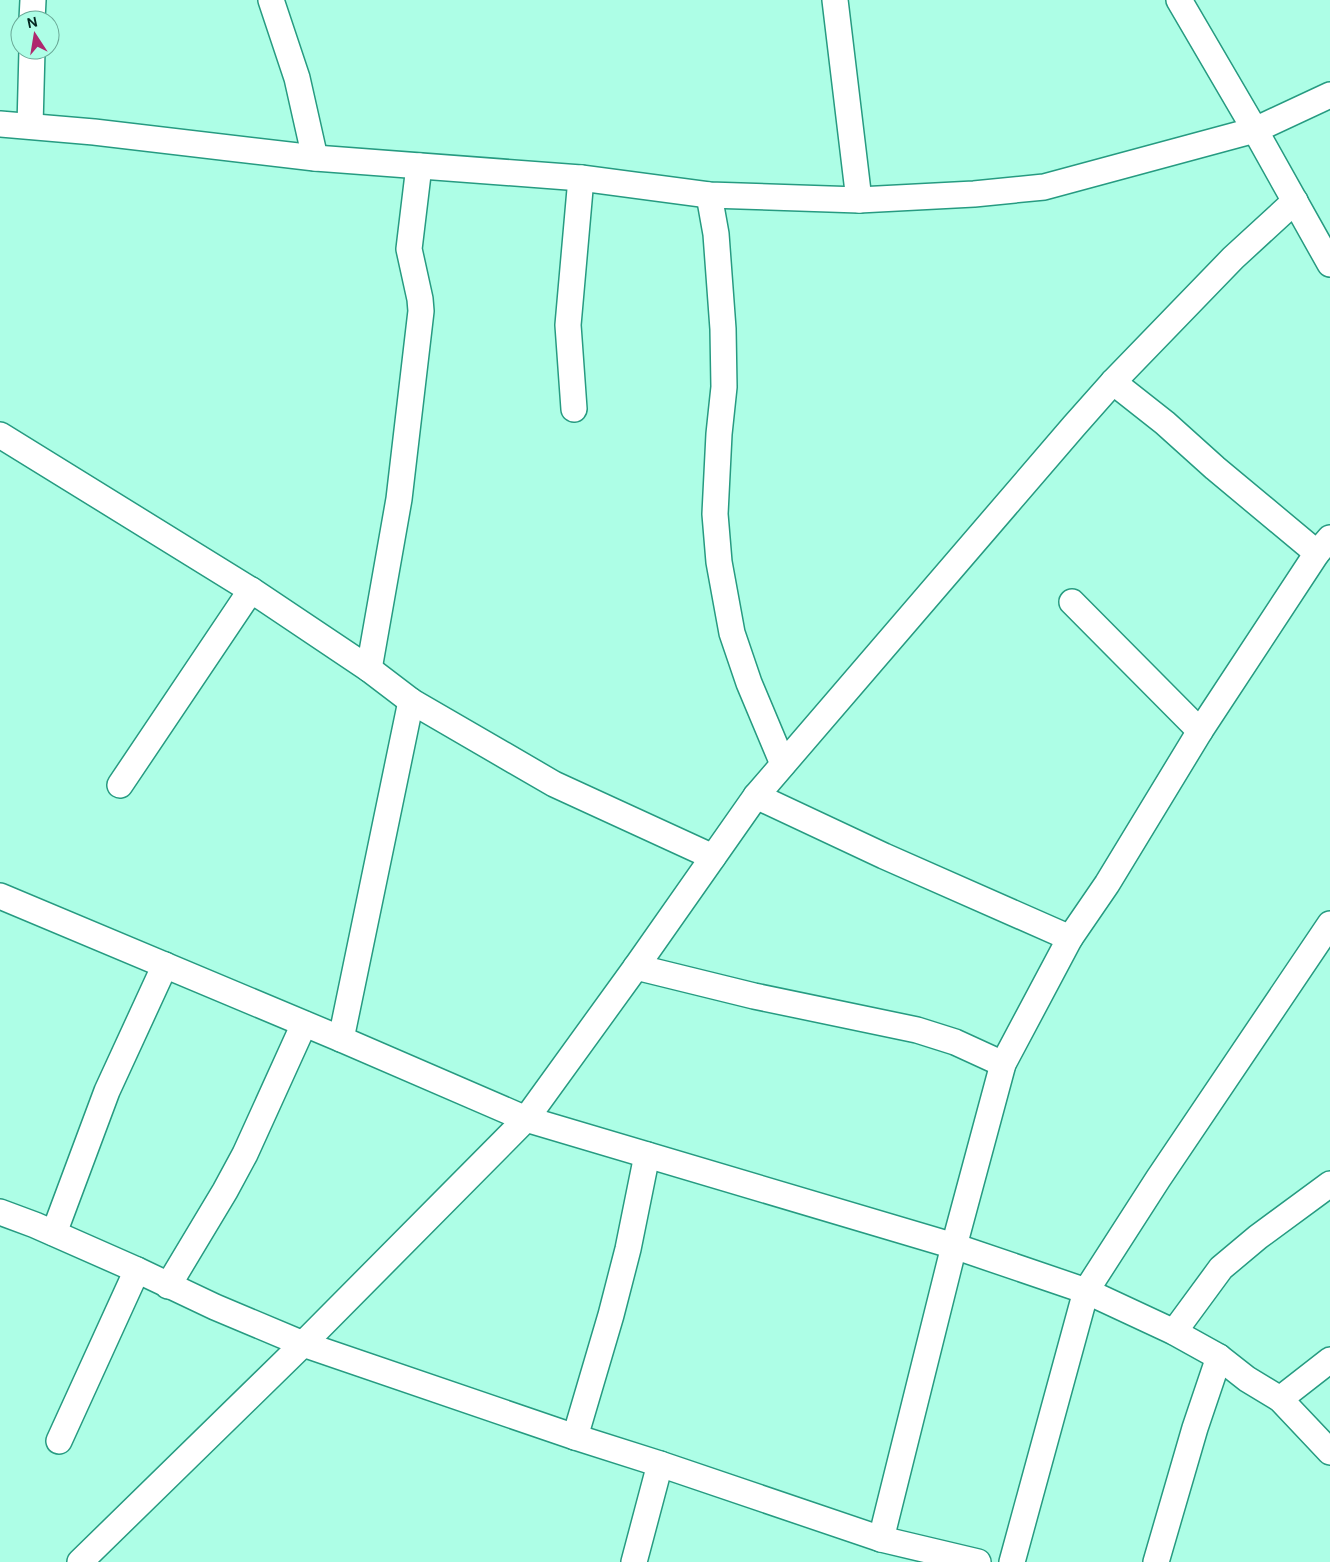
<svg xmlns="http://www.w3.org/2000/svg" width="1330" height="1562" font-family="'DM Sans',sans-serif">
  <style>
    .lines { fill: none; stroke-linecap: round; stroke-linejoin: round }
    .minor-casing { stroke: #269b81; stroke-width: 28 }
    .minor { stroke: #fff; stroke-width: 25 }
  </style>
  <rect width="100%" height="100%" fill="#adfee6"/>
  <g class="lines">
    <defs>
      <g id="minor">
        <path d="M271,0l26,78 18,80"/>
        <path d="M835,0l24,200"/>
        <path d="M1179,0l76,130 75,134"/>
        <path d="M32,20l1,-20"/>
        <path d="M0,124l94,8 221,26 266,20 128,17 150,5 115,-6 70,-7 211,-57 75,-35"/>
        <path d="M30,126l2,-76"/>
        <path d="M709,195l7,39 7,95 1,58 -5,47 -4,80 4,48 13,71 17,50 34,81"/>
        <path d="M1113,382l52,41 50,45 102,85"/>
        <path d="M574,409l-6,-84 13,-147"/>
        <path d="M0,435l251,155 118,79 42,32 143,83 159,73"/>
        <path d="M1072,602l128,129"/>
        <path d="M369,669l30,-170 22,-188 -1,-12 -11,-50 10,-83"/>
        <path d="M120,785l131,-195"/>
        <path d="M756,796l128,60 186,82"/>
        <path d="M0,896l341,143 185,80 428,127 132,45 88,41 45,25 28,22 33,20 50,53"/>
        <path d="M636,967l118,29 163,34 38,12 48,22"/>
        <path d="M341,1039l70,-338"/>
        <path d="M0,1212l35,13 102,45 78,37 88,37 272,93 85,27 221,75 97,23"/>
        <path d="M54,1233l53,-142 58,-126"/>
        <path d="M168,1286l57,-95 20,-37 59,-130"/>
        <path d="M1174,1332l47,-64 37,-31 72,-53"/>
        <path d="M1280,1399l50,-39"/>
        <path d="M575,1437l36,-122 17,-66 19,-94"/>
        <path d="M59,1441l78,-171"/>
        <path d="M881,1539l73,-293 49,-182 67,-126 37,-54 93,-153 117,-178 13,-15"/>
        <path d="M80,1562l223,-218 223,-225 110,-152 120,-171 318,-370 39,-44 120,-124 62,-57"/>
        <path d="M634,1562l26,-98"/>
        <path d="M1012,1562l74,-271 72,-112 172,-255"/>
        <path d="M1156,1562l39,-134 24,-71"/>
      </g>
    </defs>
    <use href="#minor" class="minor-casing"/>
    <use href="#minor" class="minor"/>
  </g>
  <g transform="translate(35 35) rotate(348)"><circle r="24" fill="#adfee6" stroke="#69a896"/>
  <path d="M0-4L9 19L0 12L-9 19Z" fill="#ae286e"/>
  <text y="-8" font-size="14" font-weight="bold" text-anchor="middle" fill="#02261e">N</text>
  </g>
</svg>
